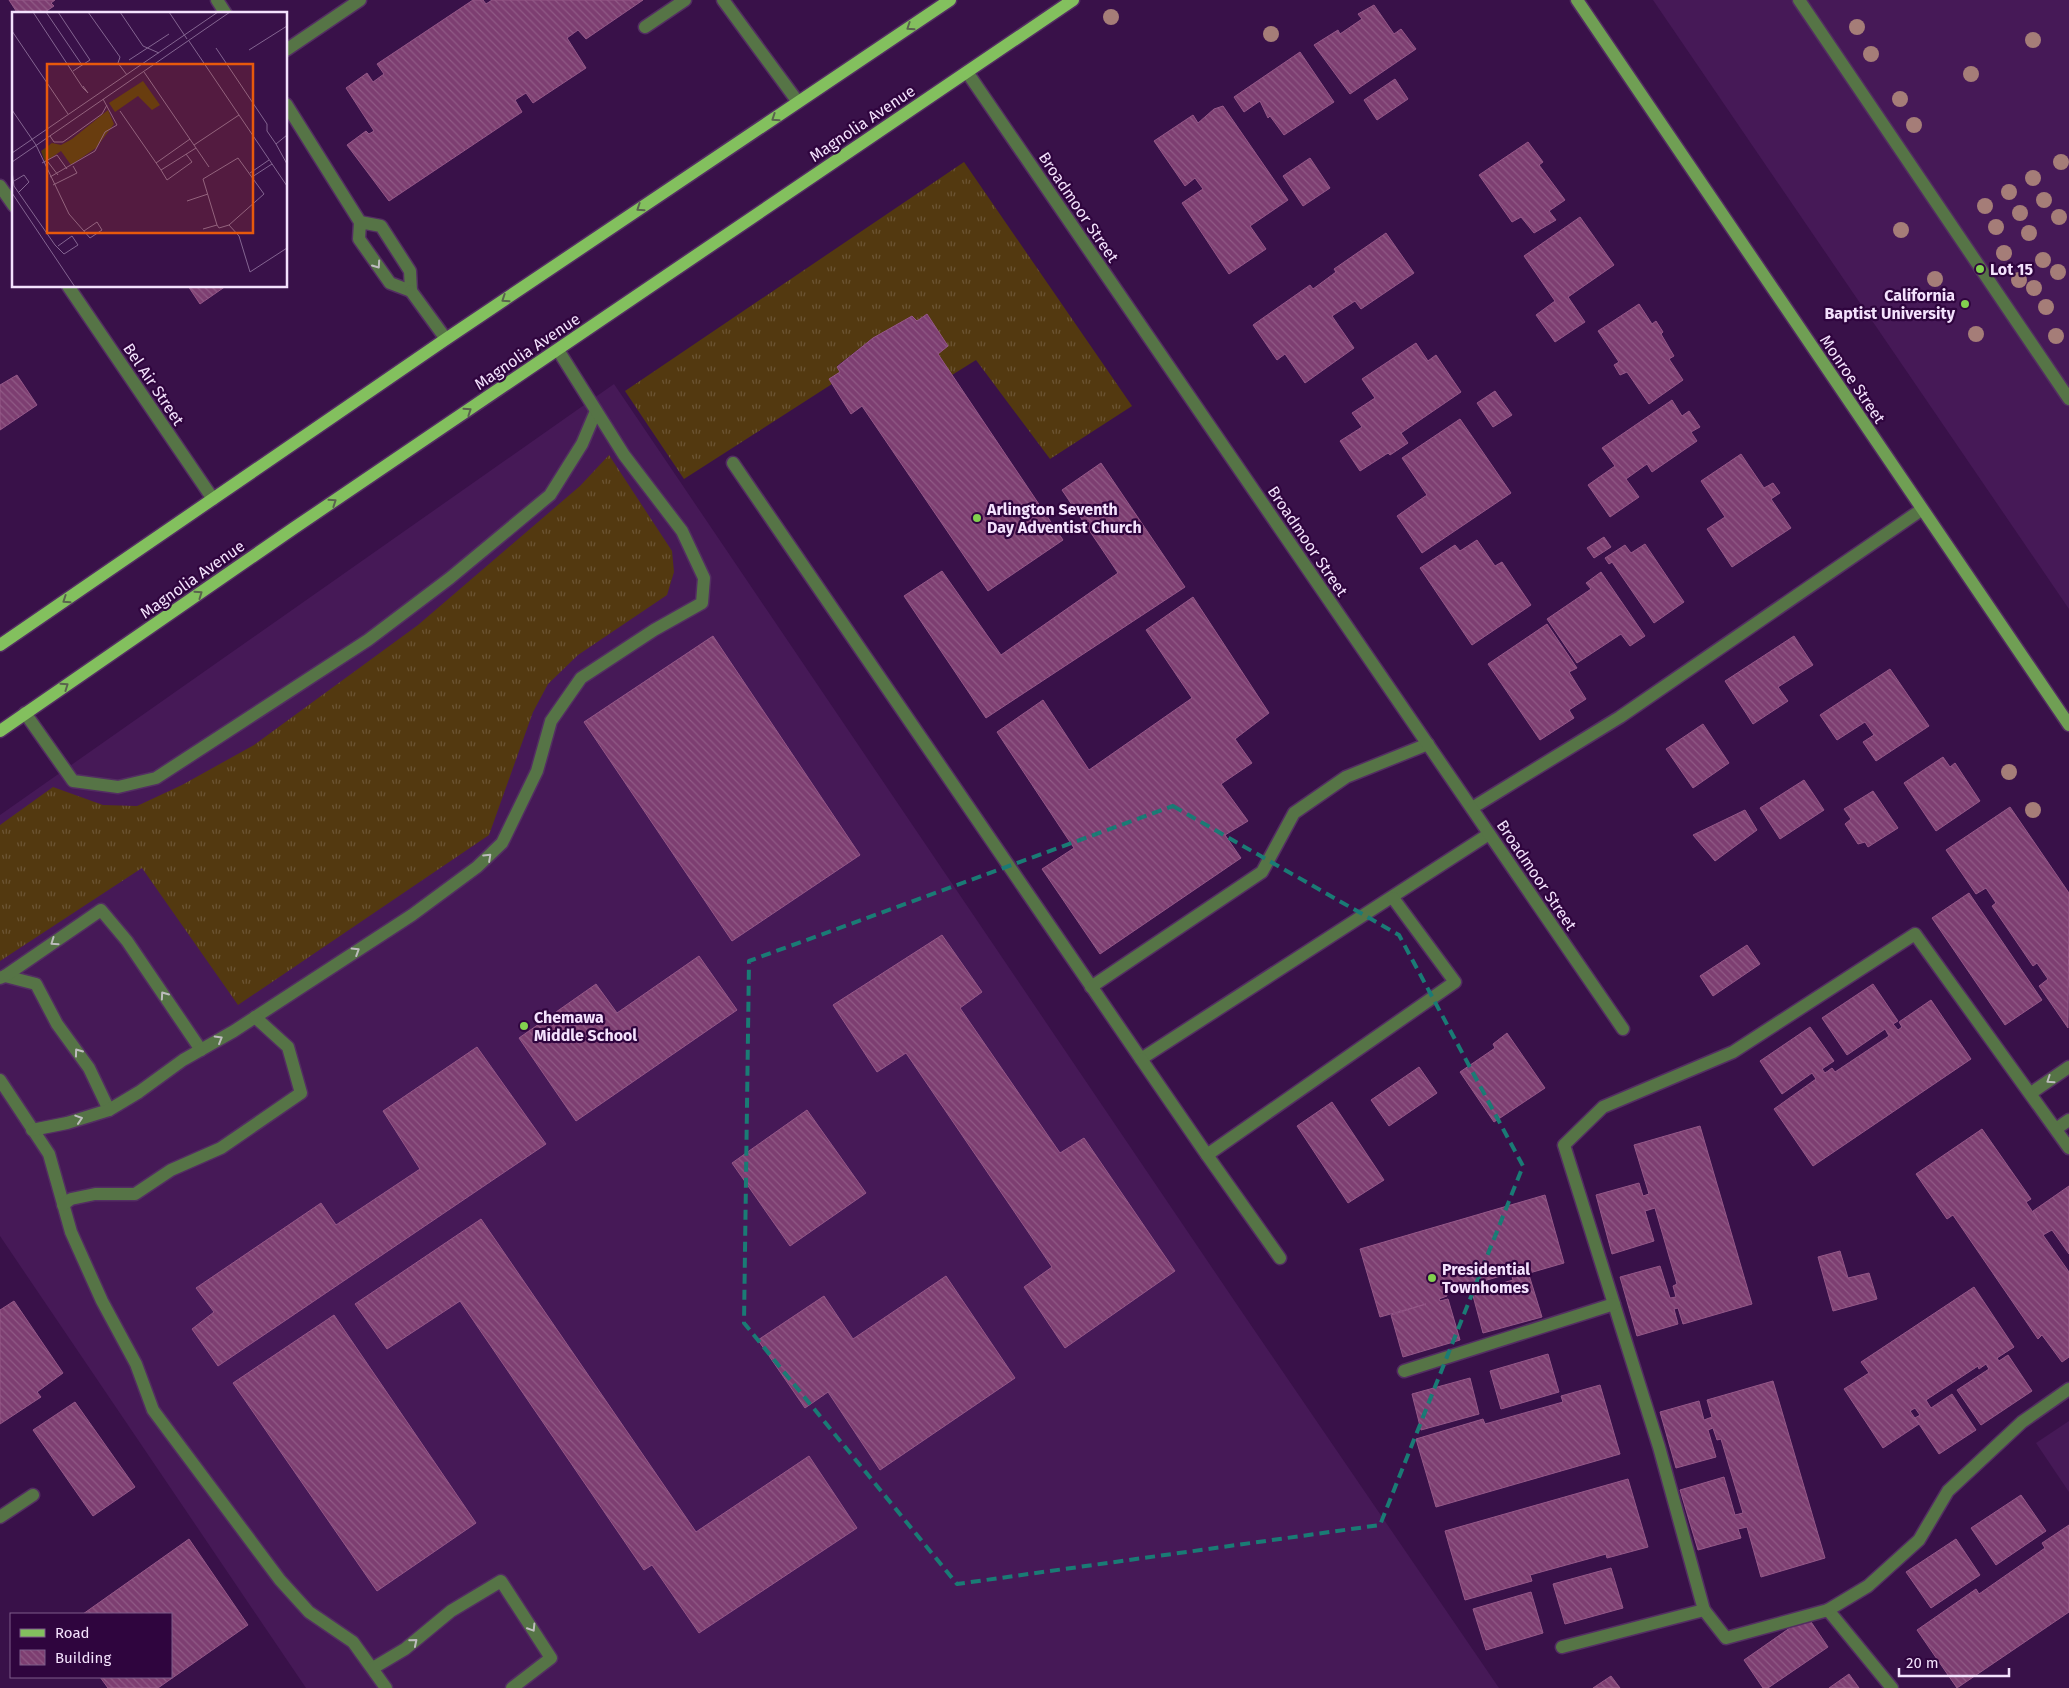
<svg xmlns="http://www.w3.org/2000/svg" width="2069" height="1688" font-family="'Fira Sans',sans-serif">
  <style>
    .built { fill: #461957 }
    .grass { fill: url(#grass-tufts) }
    .building { fill: url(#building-back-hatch); stroke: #955888 }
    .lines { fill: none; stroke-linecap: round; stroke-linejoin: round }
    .lane-casing { stroke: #532e62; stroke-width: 15 }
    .street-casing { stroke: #532e62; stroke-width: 15 }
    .secondary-casing { stroke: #532e62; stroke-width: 15 }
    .primary-casing { stroke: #532e62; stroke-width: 15 }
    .lane { stroke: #567446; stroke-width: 12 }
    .street { stroke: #567446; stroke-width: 12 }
    .secondary { stroke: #709f54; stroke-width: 12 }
    .primary { stroke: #83c05e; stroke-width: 12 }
    .tree { fill: #a57d78 }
    .oneway { stroke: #59624e }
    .oneway2 { stroke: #bdbcbd }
    .marked { fill: none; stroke: #1a7b75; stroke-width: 4; stroke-dasharray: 10 6; stroke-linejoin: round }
    .poi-dot { fill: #82d04f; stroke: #2f053e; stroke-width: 2 }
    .labels { text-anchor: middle; stroke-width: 4.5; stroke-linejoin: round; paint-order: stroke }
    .street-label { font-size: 16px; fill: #f4e2fd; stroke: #2f053e }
    .poi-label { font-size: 16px; font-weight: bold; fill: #f4e2fd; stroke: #2f053e; text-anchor: start }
    .inset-road { fill: none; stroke: #846591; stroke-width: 1 }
    .view { fill: #e8590c; fill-opacity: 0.15; stroke: #e8590c; stroke-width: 2.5 }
    .inset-edge { fill: none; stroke: #f4e2fd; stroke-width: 2.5 }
  </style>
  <defs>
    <pattern id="grass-tufts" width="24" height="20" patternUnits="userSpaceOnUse" patternTransform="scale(1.25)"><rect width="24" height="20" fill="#533910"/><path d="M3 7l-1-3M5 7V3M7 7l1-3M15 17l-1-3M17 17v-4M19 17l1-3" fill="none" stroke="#6c5534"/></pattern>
    <pattern id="building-back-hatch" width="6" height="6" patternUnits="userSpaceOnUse" patternTransform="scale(1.25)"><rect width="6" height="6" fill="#7d3e71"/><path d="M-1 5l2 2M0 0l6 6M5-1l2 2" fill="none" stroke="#905a86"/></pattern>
  </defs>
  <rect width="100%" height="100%" fill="#391149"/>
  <g class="built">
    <path d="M1653,0h416v609z"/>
    <path d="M614,384l630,931 255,373h-1193l-306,-452v-421z"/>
    <path d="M2069,1421v71l-33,-49z"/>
  </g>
  <g class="grass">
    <path d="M964,162l168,244 -82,53 -74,-99 -24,15 -14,-21 9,-8 -35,-29 -39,21 -36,28 3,6 -11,7 3,5 -148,95 -59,-88z"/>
    <path d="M609,455l63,96 2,21 -7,23 -89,60 -30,29 -15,28 -44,123 -251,170 -96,-137 -142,93v-136l53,-38 50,18 34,1 45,-21 72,-40 164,-120 162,-139z"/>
  </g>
  <g class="building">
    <path d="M9,0h46l-4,3 3,3 -12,8h-24z"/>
    <path d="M473,0h10l3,4 6,-4h151l-57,39 -8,-9 -11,8 19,30 -53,35 -7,-10 -11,7 7,12 -133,89 -42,-56 19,-14 3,3 5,-3 -28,-43 21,-15 6,9 11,-8 -7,-10z"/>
    <path d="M1374,5l20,29 7,-5 15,20 -66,45 -36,-49 24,-15 2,4 22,-15 -4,-5z"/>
    <path d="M1300,52l34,50 -50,33 -14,-19 -2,2 -8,-17 -16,11 -10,-15z"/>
    <path d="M1395,79l13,20 -31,21 -13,-20z"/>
    <path d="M1223,106l65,94 -38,26 16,23 -37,25 -47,-71 21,-14 -8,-11 -10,8 -31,-45 39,-26 5,8 16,-14z"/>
    <path d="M1528,142l15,20 -4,3 26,35 -16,11 7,9 -22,13 -13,-16 -9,5 -33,-47z"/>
    <path d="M1310,158l20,30 -27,18 -20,-30z"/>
    <path d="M1580,217l34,48 -46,32 17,25 -30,20 -19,-27 19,-14 -31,-45z"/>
    <path d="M1386,233l28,40 -53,36 -6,-8 -23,15 22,32 -49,35 -20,-29 -8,6 -24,-35 57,-40 3,4 23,-17 -2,-3z"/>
    <path d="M188,286h38l-26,18z"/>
    <path d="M1639,304l13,20 4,-3 7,11 -2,2 13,22 -5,3 14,21 -34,24 -22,-32 -7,3 -6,-10 5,-3 -21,-31z"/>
    <path d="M927,314l21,32 -10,8 125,186 -75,51 -126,-185 -11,8 -22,-35 11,-7 -3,-5 36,-29 39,-22 5,5z"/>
    <path d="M1416,343l12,18 8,-6 25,37 -60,41 7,10 -18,12 -2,-2 -28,18 -20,-30 22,-14 -10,-14 23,-15 -13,-19z"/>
    <path d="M17,375l20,30 -37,25v-45z"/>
    <path d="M1495,391l17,24 -19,12 -16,-24z"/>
    <path d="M1672,400l10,16 7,-5 11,16 -9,5 6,9 -45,31 -5,-8 -21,15 13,18 -29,20 -22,-32 27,-19 -13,-18z"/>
    <path d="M1460,419l51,74 -89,60 -25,-37 30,-21 -25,-37z"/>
    <path d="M1741,454l23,34 9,-5 7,10 -9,6 20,29 -59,39 -25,-38 18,-12 -24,-36z"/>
    <path d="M1101,463l84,124 -199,131 -82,-122 38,-25 59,84 117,-82 -56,-83z"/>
    <path d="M1604,537l7,10 -17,11 -7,-10z"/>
    <path d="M1477,540l18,26 7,-4 29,43 -59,40 -52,-77 35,-23 5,6z"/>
    <path d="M1645,544l39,58 -30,21 -42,-61 -3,2 -4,-6 20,-13 6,8z"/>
    <path d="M1601,572l44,64 -15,10 -9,-12 -44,29 -30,-44 44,-30 -5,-6z"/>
    <path d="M1193,597l76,116 -34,26 17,24 -31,21 27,37 -23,14 16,23 -141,96 -58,-85 32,-21 -77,-116 46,-32 46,70 103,-72 -46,-68z"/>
    <path d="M1547,624l30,44 -8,4 17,27 -17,11 5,8 -34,22 -52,-76z"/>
    <path d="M713,636l147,219 -128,86 -148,-219z"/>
    <path d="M1794,636l19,29 -35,22 10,14 -35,23 -28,-43z"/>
    <path d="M1890,669l39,57 -53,35 -13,-19 11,-7 -9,-13 -28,18 -17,-25z"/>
    <path d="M1703,724l26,39 -36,25 -27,-39z"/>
    <path d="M1943,757l7,10 5,-4 25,38 -44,30 -32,-48z"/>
    <path d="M1804,780l20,30 -44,29 -20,-31z"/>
    <path d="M1873,791l25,37 -30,19 -3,-5 -7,2 -13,-20 6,-5 -7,-10z"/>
    <path d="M2010,807l59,86 -1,135 -29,-42 9,-7 -11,-16 -4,3 -41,-60 4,-3 -10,-15 -10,6 -30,-44z"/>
    <path d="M1745,810l12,20 -42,31 -22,-26z"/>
    <path d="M1969,893l73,107 -37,25 -73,-107z"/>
    <path d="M942,935l40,57 -22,16 100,145 24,-15 91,133 -110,77 -41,-61 28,-20 -146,-214 -29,19 -44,-67z"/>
    <path d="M1747,945l13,19 -47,32 -13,-20z"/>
    <path d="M699,956l38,54 -161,111 -57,-83 77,-54 21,29z"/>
    <path d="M1873,984l25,37 -5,3 5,6 4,-3 -3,-5 32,-22 40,59 -158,107 -39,-57 42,-30 -4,-6 -30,21 -22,-33 50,-34 24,34 -12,8 3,4 7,-5 3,4 54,-36 -4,-7 -38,26 -25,-37z"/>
    <path d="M1507,1033l38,55 -51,34 -34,-50 35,-24 -2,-4z"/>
    <path d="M477,1047l69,97 -328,222 -26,-37 22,-17 -18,-24 125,-85 15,22 84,-56 -37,-58z"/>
    <path d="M1419,1067l18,26 -48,33 -18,-26z"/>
    <path d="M1332,1102l52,78 -36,23 -51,-77z"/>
    <path d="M807,1110l59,83 -76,53 -58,-83z"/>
    <path d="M1700,1126l52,178 -69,20 -5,-16 -4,1 4,15 -41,12 -17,-59 40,-11 10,32 6,-1 -3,-11 4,-2 -22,-76 -10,3 9,30 -42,13 -16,-59 43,-12 4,13 6,-2 -15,-49z"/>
    <path d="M1982,1129l49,70 -5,3 14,21 -7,-12 36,-25v68l-17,-24 -9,5 26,37v85l-7,5 -20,-27 -4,4 -85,-124 -6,4 -31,-45z"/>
    <path d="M1545,1195l19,68 -38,11 3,1 13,42 -59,16 -11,-41 41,-12 -2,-7 -65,19 1,4 -8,3 1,2 8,-2 12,41 -57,17 -12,-42 35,-11 -46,13 -20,-68z"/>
    <path d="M481,1219l215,313 113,-76 48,72 -158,105 -47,-68 -8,5 -184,-269 -73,48 -32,-45z"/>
    <path d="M1840,1251l8,27 21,-5 8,26 -44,12 -15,-54z"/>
    <path d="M946,1276l69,102 -135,92 -52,-78 -23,16 -47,-68 66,-44 29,43z"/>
    <path d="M1974,1287l40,60 -17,11 2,3 9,-6 24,36 -51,34 -24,-35 32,-21 -3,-5 -7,5 -1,-3 -52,34 5,8 21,-14 24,36 -37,24 -24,-36 5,-3 -5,-7 -5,3 9,13 -36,24 -39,-59 25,-16 -8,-11z"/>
    <path d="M14,1301l49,72 -26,19 4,5 -41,27v-114z"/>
    <path d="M334,1315l142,208 -99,68 -144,-208z"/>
    <path d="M1548,1354l11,38 -58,17 -11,-38z"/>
    <path d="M1470,1378l9,36 -58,16 -9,-36z"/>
    <path d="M1773,1381l52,177 -64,19 -14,-50 -9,2 3,9 -43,12 -18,-60 44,-13 11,38 8,-2 -22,-74 -4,1 -4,-12 -5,2 8,27 -40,11 -16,-56 39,-11 5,19 8,-3 -5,-17z"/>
    <path d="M1600,1385l20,69 -184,53 -20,-68 67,-20 2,5 78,-22 -2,-6z"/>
    <path d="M75,1402l60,85 -42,29 -60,-86z"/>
    <path d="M1628,1479l20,68 -41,11 -1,-4 -76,21 2,6 -67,19 -20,-69z"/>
    <path d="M2021,1495l25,36 -50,34 -25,-37z"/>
    <path d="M2069,1525v87l-112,76 -40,-58 59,-41 3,5 66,-46 -3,-5z"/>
    <path d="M189,1539l59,86 -90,63h-50l-8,-11h71v-63h-88z"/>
    <path d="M1956,1539l24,36 -49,33 -25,-36z"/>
    <path d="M1611,1568l12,40 -58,16 -12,-40z"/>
    <path d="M1531,1592l12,41 -57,17 -13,-41z"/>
    <path d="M1807,1616l21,31 -60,41h-5l-19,-28z"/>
    <path d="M1849,1674l10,14h-30z"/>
    <path d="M1611,1676l9,12h-27z"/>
  </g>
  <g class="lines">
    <defs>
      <g id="lane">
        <path d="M217,0l9,14"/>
        <path d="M723,0l75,102"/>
        <path d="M1799,0l270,399"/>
        <path d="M645,27l40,-27"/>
        <path d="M286,50l74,-50"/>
        <path d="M286,104l74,118 -1,17 31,44 21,8 -1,-20 -29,-45 -21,-4"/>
        <path d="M411,291l35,48"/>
        <path d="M733,463l408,596 348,-225"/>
        <path d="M25,713l48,68 45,6 38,-9 212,-138 82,-62 100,-83 32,-51 14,-33"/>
        <path d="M1472,808l148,-91 301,-207"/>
        <path d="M5,976l31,8 21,40 32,44 20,42"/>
        <path d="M0,978l5,-2 96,-66 26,31 74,109"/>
        <path d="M1091,987l171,-115 32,-59 52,-36 82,-33"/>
        <path d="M1141,1059l66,96 248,-173 -62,-84"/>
        <path d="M0,1080l49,74 22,78 31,69 34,63 17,46 127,170 29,32 44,30 33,46"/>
        <path d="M2031,1093l38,-26"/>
        <path d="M2056,1129l13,-9"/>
        <path d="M32,1130l35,-7 42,-13 30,-18 44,-32 51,-29 178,-116 65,-48 25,-24 35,-72 14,-50 30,-43 73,-48 48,-27 2,-25 -22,-47 -58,-76 -66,-105"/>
        <path d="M1207,1155l73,103"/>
        <path d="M63,1205l8,-6 24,-5h40l36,-24 50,-22 80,-55 -13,-46 -33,-30"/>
        <path d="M0,1517l33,-22"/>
        <path d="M1704,1610l22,28 102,-28 64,78"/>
        <path d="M1828,1610l40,-24 51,-46 29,-49 74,-69 47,-33"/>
        <path d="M1562,1647l142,-37 -45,-163 -95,-302 39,-38 130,-55 182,-118 154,214"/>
        <path d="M373,1668l32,-19 46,-38 50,-30 50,77 -39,30"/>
      </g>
      <g id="street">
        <path d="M967,72l656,957"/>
        <path d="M0,186l14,20"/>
        <path d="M68,286l145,213"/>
        <path d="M1404,1371l210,-67"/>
      </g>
      <path id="secondary" d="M1577,0l492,725"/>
      <g id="primary">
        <path d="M0,645l446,-306 504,-339"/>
        <path d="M0,731l294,-203 779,-528"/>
      </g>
    </defs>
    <use href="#lane" class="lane-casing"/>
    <use href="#street" class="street-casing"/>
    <use href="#secondary" class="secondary-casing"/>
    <use href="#primary" class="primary-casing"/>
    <use href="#lane" class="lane"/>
    <use href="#street" class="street"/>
    <use href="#secondary" class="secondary"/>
    <use href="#primary" class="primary"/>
  </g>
  <g class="tree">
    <circle cx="1111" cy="17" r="8"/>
    <circle cx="1857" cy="27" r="8"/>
    <circle cx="1271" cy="34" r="8"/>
    <circle cx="2033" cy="40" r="8"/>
    <circle cx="1871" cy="54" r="8"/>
    <circle cx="1971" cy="74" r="8"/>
    <circle cx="1900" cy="99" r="8"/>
    <circle cx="1914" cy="125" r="8"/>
    <circle cx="2061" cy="162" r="8"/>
    <circle cx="2033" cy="178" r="8"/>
    <circle cx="2009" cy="192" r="8"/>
    <circle cx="2044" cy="200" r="8"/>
    <circle cx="1985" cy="206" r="8"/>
    <circle cx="2020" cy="213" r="8"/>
    <circle cx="2059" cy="217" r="8"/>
    <circle cx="1996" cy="227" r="8"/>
    <circle cx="1901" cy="230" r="8"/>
    <circle cx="2029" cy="233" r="8"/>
    <circle cx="2004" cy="253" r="8"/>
    <circle cx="2043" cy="260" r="8"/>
    <circle cx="2058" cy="272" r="8"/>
    <circle cx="1935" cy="279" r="8"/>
    <circle cx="2019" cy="280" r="8"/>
    <circle cx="2034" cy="288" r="8"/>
    <circle cx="2046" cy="307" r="8"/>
    <circle cx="1976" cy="334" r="8"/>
    <circle cx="2056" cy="336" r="8"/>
    <circle cx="2009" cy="772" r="8"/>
    <circle cx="2033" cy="810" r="8"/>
  </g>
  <defs><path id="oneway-chevron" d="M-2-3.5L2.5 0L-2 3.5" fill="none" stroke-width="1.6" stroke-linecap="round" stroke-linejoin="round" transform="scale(1.25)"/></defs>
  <g class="oneway">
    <use href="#oneway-chevron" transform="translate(910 27) rotate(146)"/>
    <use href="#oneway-chevron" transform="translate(775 118) rotate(146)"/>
    <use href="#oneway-chevron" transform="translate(640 208) rotate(146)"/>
    <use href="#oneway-chevron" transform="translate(505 299) rotate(146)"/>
    <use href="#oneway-chevron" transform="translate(468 411) rotate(-34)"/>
    <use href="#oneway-chevron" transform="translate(333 502) rotate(-34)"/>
    <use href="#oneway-chevron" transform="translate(199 594) rotate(-35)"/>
    <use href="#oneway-chevron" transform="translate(66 600) rotate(146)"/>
    <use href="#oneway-chevron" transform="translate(65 686) rotate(-35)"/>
  </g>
  <g class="oneway2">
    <use href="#oneway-chevron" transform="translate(377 265) rotate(55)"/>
    <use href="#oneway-chevron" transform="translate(488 857) rotate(-43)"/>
    <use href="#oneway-chevron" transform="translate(54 942) rotate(145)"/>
    <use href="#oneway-chevron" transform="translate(356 951) rotate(-32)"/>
    <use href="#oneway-chevron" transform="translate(164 995) rotate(-125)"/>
    <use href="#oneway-chevron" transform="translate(219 1039) rotate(-30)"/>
    <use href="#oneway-chevron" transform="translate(78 1052) rotate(-126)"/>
    <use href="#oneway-chevron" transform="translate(2050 1080) rotate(146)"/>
    <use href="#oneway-chevron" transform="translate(79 1119) rotate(-18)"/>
    <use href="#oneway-chevron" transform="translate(532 1628) rotate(58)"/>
    <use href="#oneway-chevron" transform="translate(414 1642) rotate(-40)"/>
  </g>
  <path class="marked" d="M1173,806l226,129 124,231 -143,359 -423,59 -213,-261 5,-362z"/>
  <g class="poi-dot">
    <circle cx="1980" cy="269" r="5"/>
    <circle cx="1965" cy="304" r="5"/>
    <circle cx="977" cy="518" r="5"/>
    <circle cx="524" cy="1026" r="5"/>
    <circle cx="1432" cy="1278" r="5"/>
  </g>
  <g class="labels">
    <g class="street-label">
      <text transform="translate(862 123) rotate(-34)" y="6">Magnolia Avenue</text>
      <text transform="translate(1079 207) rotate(56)" y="6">Broadmoor Street</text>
      <text transform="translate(527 351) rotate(-34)" y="6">Magnolia Avenue</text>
      <text transform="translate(1853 379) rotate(56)" y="6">Monroe Street</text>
      <text transform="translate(154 384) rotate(56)" y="6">Bel Air Street</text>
      <text transform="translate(1308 541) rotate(56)" y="6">Broadmoor Street</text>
      <text transform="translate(192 579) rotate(-35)" y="6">Magnolia Avenue</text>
      <text transform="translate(1537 875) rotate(56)" y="6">Broadmoor Street</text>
    </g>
    <g class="poi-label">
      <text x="1990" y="275">Lot 15</text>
      <text x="1955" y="301" text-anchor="end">California<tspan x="1955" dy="18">Baptist University</tspan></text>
      <text x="987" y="515">Arlington Seventh<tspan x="987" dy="18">Day Adventist Church</tspan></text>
      <text x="534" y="1023">Chemawa<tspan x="534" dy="18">Middle School</tspan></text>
      <text x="1442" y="1275">Presidential<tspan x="1442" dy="18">Townhomes</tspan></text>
    </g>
  </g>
  <g transform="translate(12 12)">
    <rect width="275" height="275" fill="#391149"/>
    <path d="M131,69l17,24 -8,5 -14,-14 -23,16 -6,-9zM96,98l6,14 -18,24 -25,17 -10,-14 -16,11 -4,-11 11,-8 9,2 11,-6z" fill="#533910"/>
    <path class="inset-road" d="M21,0l50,76 5,5 -5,-7M34,0l36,53M46,0l32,48 -17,11M76,0l32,45 -2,6 9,12M108,0l23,34 16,7M157,0l18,27M0,19l56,83M177,29l98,145M204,36l51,76v7l9,13M237,38l38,-24M117,48l40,-26M132,60l65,95M0,98l24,35 33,69 21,24 12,-8 -5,-8 -13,9M108,99l41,59 35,-22M275,123l-11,9 11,20M38,124l4,6h9l39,-28 5,-9M182,133l45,-30M0,141l206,-141M0,150l218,-150M36,150l10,13M30,151l15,-8 10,14M144,151l34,-24M149,158l6,10 25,-18 -6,-8M0,159l2,15 41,59 9,9 14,-9 -6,-9 -14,10M238,161l19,-13M38,165l45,-26 10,-19 12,-7 -14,-26M240,165l20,-13M2,169l10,-6 5,7 -10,10M41,173l24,-12 -4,-7M0,181l63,94M175,189l21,-7M205,213l2,3 10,-3 10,11 11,36 37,-24M191,217l14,-4 -14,-46 35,-21 26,36 -35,31"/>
    <path class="view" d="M35,52h206v169h-206z"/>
    <rect width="275" height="275" class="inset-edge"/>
  </g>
  <rect x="10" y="1613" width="162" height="65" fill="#2f053e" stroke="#7e5d8a"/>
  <rect x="20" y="1629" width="25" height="8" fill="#83c05e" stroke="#7e5d8a"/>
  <text x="55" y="1638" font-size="15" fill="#f4e2fd">Road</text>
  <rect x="20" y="1650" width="25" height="15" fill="url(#building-back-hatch)" stroke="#7e5d8a"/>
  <text x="55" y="1663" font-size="15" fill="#f4e2fd">Building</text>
  <path d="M1899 1668v8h110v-8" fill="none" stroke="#f4e2fd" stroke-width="2.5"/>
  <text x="1906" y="1668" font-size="15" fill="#f4e2fd" stroke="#2f053e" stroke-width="4" paint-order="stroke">20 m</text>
</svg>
